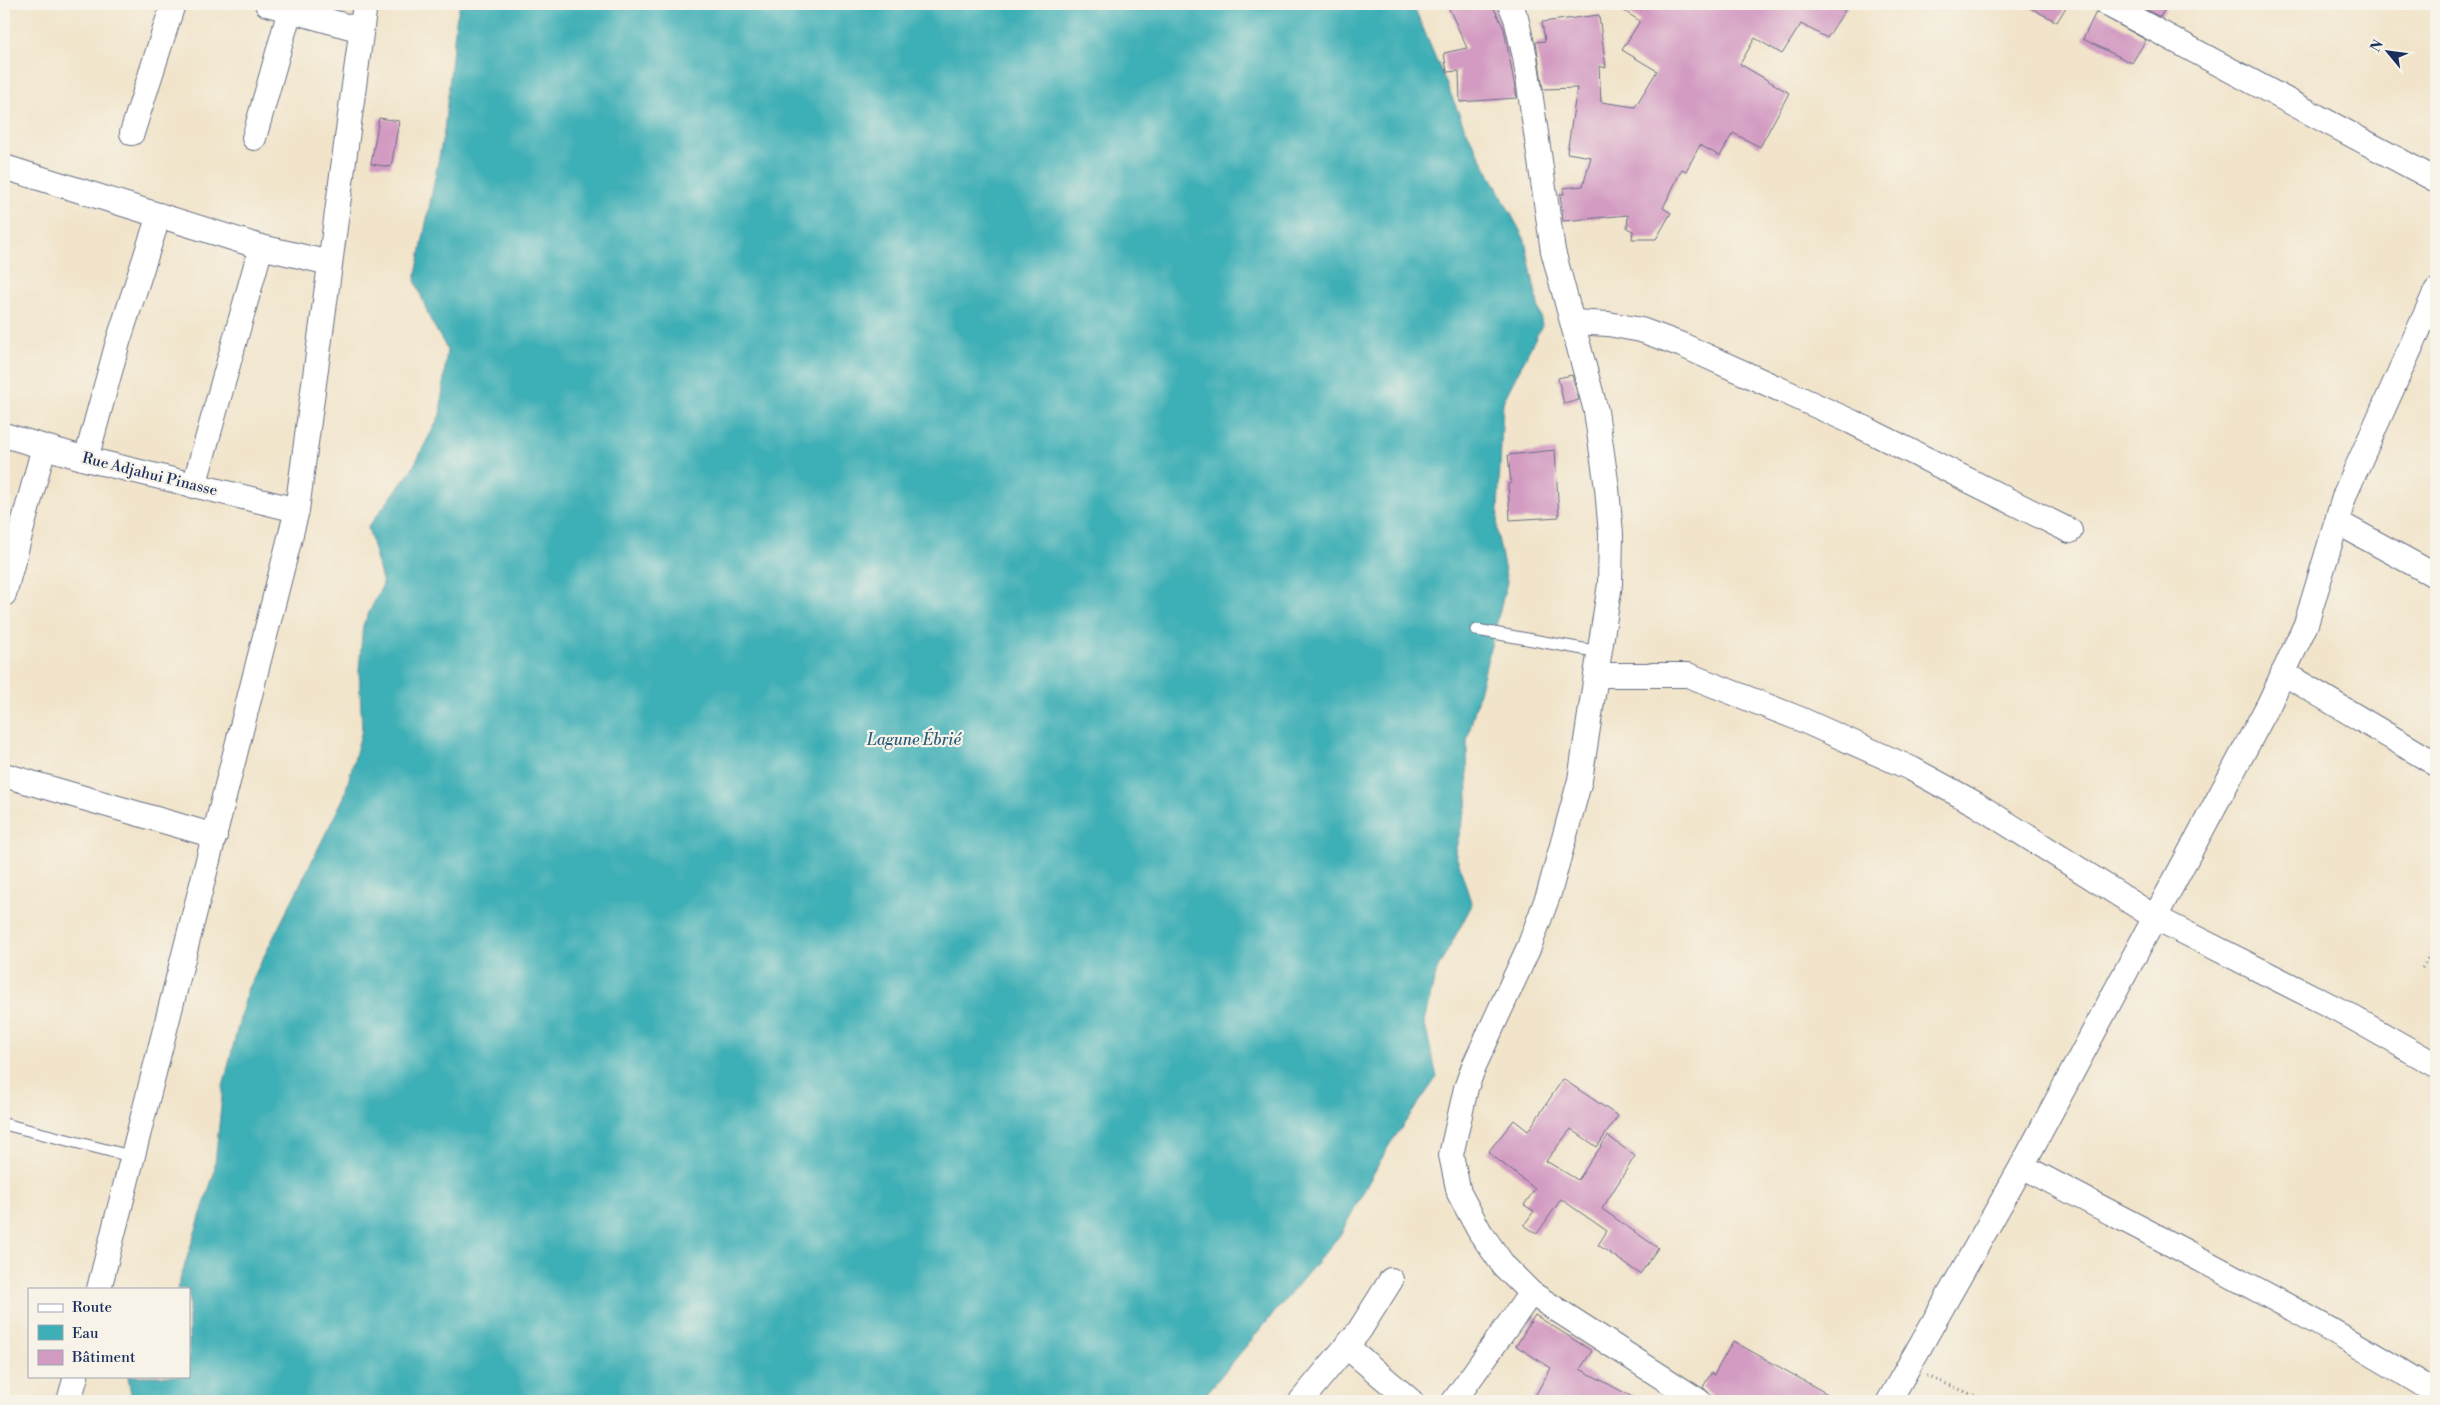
<svg xmlns="http://www.w3.org/2000/svg" width="2440" height="1405" font-family="'Libre Bodoni',serif">
  <style>
    .water { fill: #3eafb6; stroke: #2c6f8a }
    .building { fill: #d39bc2 }
    .lines { fill: none; stroke-linecap: round; stroke-linejoin: round }
    .service-casing { stroke: #666e84; stroke-width: 13 }
    .minor-casing { stroke: #666e84; stroke-width: 26 }
    .path { stroke: #666e84; stroke-width: 3; stroke-dasharray: 1 4; stroke-linecap: butt }
    .service { stroke: #fff; stroke-width: 11 }
    .minor { stroke: #fff; stroke-width: 24 }
    .labels { text-anchor: middle; stroke-width: 4.5; stroke-linejoin: round; paint-order: stroke }
    .street-label { font-size: 15px; fill: #1b2f5e; stroke: #f7f3e8 }
    .water-label { font-size: 16px; font-style: italic; fill: #275c7d; stroke: #f7f3e8 }
  </style>
  <rect width="100%" height="100%" fill="#f7f3e8"/>
  <filter id="ink" filterUnits="userSpaceOnUse"><feTurbulence type="fractalNoise" baseFrequency=".02" numOctaves="2"/><feDisplacementMap in="SourceGraphic" scale="10" xChannelSelector="R" yChannelSelector="G"/><feConvolveMatrix kernelMatrix="1 2 1 2 8 2 1 2 1" color-interpolation-filters="sRGB"/></filter>
  <filter id="wash" filterUnits="userSpaceOnUse"><feTurbulence type="fractalNoise" baseFrequency=".0096" numOctaves="4" result="noise"/><feDisplacementMap in="SourceGraphic" scale="20" xChannelSelector="R" yChannelSelector="G"/><feGaussianBlur stdDeviation="1.12" result="paint"/><feColorMatrix in="noise" values="0 0 0 0 0 0 0 0 0 0 0 0 0 0 0 0 0 1.4 0 .05"/><feComposite in="paint" operator="in"/></filter>
  <g filter="url(#wash)">
    <rect width="100%" height="100%" fill="#f1e4ca"/>
    <path class="water" d="M460,4h953l52,124 60,112 17,85 -39,77 -6,130 10,50 -40,159 1,58 -13,53 17,53 -35,65 -13,51 13,56 -49,70 -48,88 -140,166h-1068l-4,-25h61v-87h-12l37,-116 9,-86 24,-97 97,-193 18,-67 -3,-60 4,-45 20,-41 -15,-57 43,-56 29,-56 7,-66 -17,-30 -15,-39 29,-149 12,-110z"/>
    <g id="blocks">
      <g class="building">
        <path d="M1447,4h45l12,25 13,69 -57,4 -1,-31 -12,1 -3,-19 23,-5z"/>
        <path d="M1632,4h217l-22,34 -26,-14 -19,30 -27,-16 -15,26 49,29 -29,54 -27,-14 -13,23 -20,-11 -14,26 -4,-2 -19,39 8,5 -15,26h-24l1,-8 -6,-3 1,-13 -65,6 -3,-27h4l-1,-6 20,-2 8,-29 -24,-4 10,-65 -34,1 -7,-47 9,-1 -3,-19 57,-7 7,53 -7,-2 2,36 34,5 22,-36 -35,-21 18,-29 -16,-10 18,-2z"/>
        <path d="M2023,4h45l-11,18z"/>
        <path d="M2136,4h32l-8,13z"/>
        <path d="M2096,12l50,28 -14,23 -49,-24z"/>
        <path d="M379,118l20,3 -8,46 -20,-3z"/>
        <path d="M1572,375l7,25 -15,4 -6,-26z"/>
        <path d="M1555,450l4,67 -49,3 -2,-36 3,-1 -3,-28z"/>
        <path d="M1563,1079l55,37 -21,31 -26,-18 -25,32 32,19 30,-44 27,20 -33,53 56,39 -18,26 -42,-29 9,-14 -46,-32 -24,35 -13,-9 10,-14 -10,-6 11,-16 -47,-37 26,-32 14,11z"/>
        <path d="M1535,1315l57,36 -12,18 60,32h-108l19,-33 -35,-22z"/>
        <path d="M1733,1341l107,60h-125l-12,-14 8,-14 3,2z"/>
      </g>
    </g>
  </g>
  <g filter="url(#ink)">
    <use href="#blocks" fill-opacity="0" stroke="#666e84" stroke-width="1"/>
    <g class="lines">
      <defs>
        <g id="service">
          <path d="M1477,630l123,22"/>
          <path d="M4,1124l130,33"/>
        </g>
        <g id="minor">
          <path d="M267,4l94,26"/>
          <path d="M1510,4l6,14 9,39 28,194 43,160 11,77 4,46 -1,50 -30,196 -31,113 -20,54 -55,119 -8,22 -15,67 8,38 21,39 24,34 27,27 168,108"/>
          <path d="M2107,4l329,176"/>
          <path d="M132,133l41,-129"/>
          <path d="M254,138l36,-128"/>
          <path d="M4,167l257,80"/>
          <path d="M1574,322l34,2 33,6 41,15 170,77 218,109"/>
          <path d="M4,435l82,24 211,51"/>
          <path d="M86,459l32,-117 41,-127"/>
          <path d="M194,486l67,-239 69,16"/>
          <path d="M2337,522l99,54"/>
          <path d="M4,594l40,-147"/>
          <path d="M2283,673l153,91"/>
          <path d="M1597,675h91l112,44 112,50 64,35 180,114 185,93 95,54"/>
          <path d="M4,775l211,61"/>
          <path d="M2022,1166c139,74 281,143 414,227"/>
          <path d="M99,1289l198,-779 68,-506"/>
          <path d="M1346,1346l65,55"/>
          <path d="M69,1401l7,-25"/>
          <path d="M1301,1401l58,-70 32,-51"/>
          <path d="M1454,1401l77,-108"/>
          <path d="M1889,1401l133,-235 247,-462 37,-80 39,-130 91,-203"/>
        </g>
      </defs>
      <use href="#service" class="service-casing"/>
      <use href="#minor" class="minor-casing"/>
      <g class="path">
        <path d="M2422,968l14,-24"/>
        <path d="M1927,1376l61,25"/>
      </g>
      <use href="#service" class="service"/>
      <use href="#minor" class="minor"/>
    </g>
  </g>
  <g class="labels">
    <g class="street-label">
      <text transform="translate(150 474) rotate(14)" y="5">Rue Adjahui Pinasse</text>
    </g>
    <g class="water-label">
      <text x="914" y="745">Lagune Ébrié</text>
    </g>
  </g>
  <rect width="2440" height="1405" fill="none" stroke="#f7f3e8" stroke-width="20"/>
  <rect x="28" y="1288" width="162" height="90" fill="#f7f3e8" stroke="#9fa5b1"/>
  <rect x="38" y="1304" width="25" height="8" fill="#ffffff" stroke="#9fa5b1"/>
  <text x="72" y="1312" font-size="15" fill="#1b2f5e">Route</text>
  <rect x="38" y="1325" width="25" height="15" fill="#3eafb6" stroke="#9fa5b1"/>
  <text x="72" y="1338" font-size="15" fill="#1b2f5e">Eau</text>
  <rect x="38" y="1350" width="25" height="15" fill="#d39bc2" stroke="#9fa5b1"/>
  <text x="72" y="1362" font-size="15" fill="#1b2f5e">Bâtiment</text>
  <g transform="translate(2388 52) rotate(299)" stroke="#f7f3e8" stroke-width="4" paint-order="stroke">
  <path d="M0-4L9 19L0 12L-9 19Z" fill="#1b2f5e"/>
  <text y="-8" font-size="14" font-weight="bold" text-anchor="middle" fill="#1b2f5e">N</text>
  </g>
</svg>
